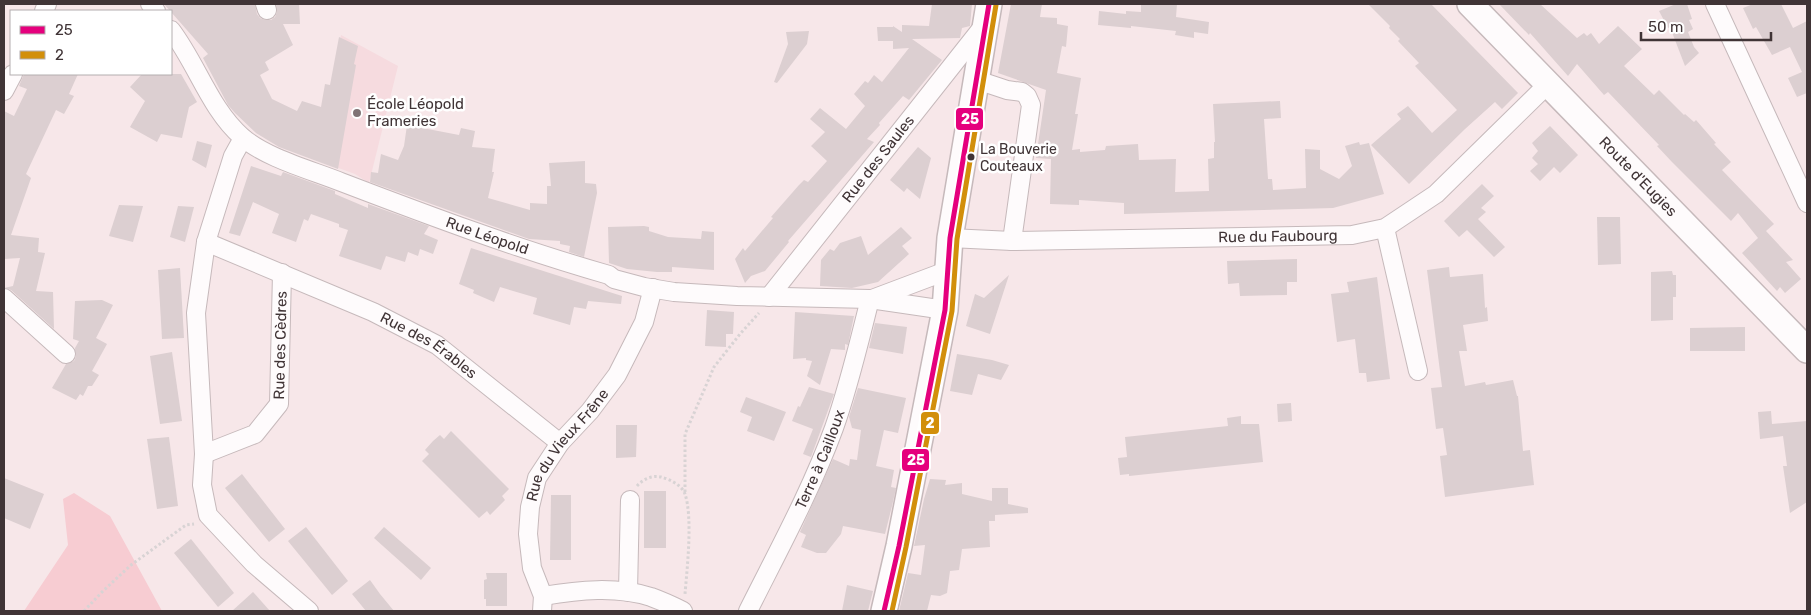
<svg xmlns="http://www.w3.org/2000/svg" width="1811" height="615" font-family="Rubik,sans-serif">
  <style>
    .built { fill: #f6dbdf }
    .green { fill: #f7ccd2 }
    .building { fill: #dccfd1 }
    .lines { fill: none; stroke-linecap: round; stroke-linejoin: round }
    .street-casing { stroke: #c6b9bb; stroke-width: 20 }
    .secondary-casing { stroke: #c6b9bb; stroke-width: 28 }
    .path { stroke: #d8d3d4; stroke-width: 3; stroke-dasharray: 2.5 2.5; stroke-linecap: butt }
    .street { stroke: #fefbfc; stroke-width: 18 }
    .secondary { stroke: #fefbfc; stroke-width: 25 }
    .bus-1-casing { stroke: #fff; stroke-width: 9 }
    .bus-2-casing { stroke: #fff; stroke-width: 9 }
    .bus-1 { stroke: #e5007d; stroke-width: 5 }
    .bus-2 { stroke: #d28f0b; stroke-width: 5 }
    .poi-dot { fill: #807375; stroke: #fff; stroke-width: 2 }
    .bus-dot { fill: #403436; stroke: #fff; stroke-width: 2 }
    .labels { text-anchor: middle; stroke-width: 5; stroke-linejoin: round; paint-order: stroke }
    .bus-label { font-size: 14px; fill: #403436; stroke: #fff; text-anchor: start }
    .poi-label { font-size: 15px; fill: #403436; stroke: #fff; text-anchor: start }
    .street-label { font-size: 15px; fill: #403436; stroke: #fff }
    .line-badge { stroke: #fff; stroke-width: 2 }
    .badge-label { font-size: 14px; text-anchor: middle; font-weight: bold; fill: #fff }
  </style>
  <rect width="100%" height="100%" fill="#f7e7e9"/>
  <path class="built" d="M341,35l57,31 -29,117 -14,-9 -36,-13z"/>
  <path class="green" d="M74,493l36,23 52,95h-138l44,-66 -5,-46z"/>
  <g class="building">
    <path d="M164,4h91l2,10 3,4 5,2h6l4,-3 2,-5 -1,-8h23l1,20h-17l10,21 -28,17 4,8 -9,5 12,24 25,12 5,-10 19,6 4,-23 5,1 9,-48 19,9 -4,18 2,1 -18,104 -59,-22 -23,-14 -21,-20 -7,-8 -25,-47 5,-4z"/>
    <path d="M932,4h40l-2,22 -8,2 -2,10 -48,1 30,21 -33,40 -6,-4 -24,27 1,2 -13,14 7,3 -86,99 1,1 -24,29 -14,5 -6,7 -10,-24 8,-11 2,3 28,-33 -2,-1 28,-32 5,-5 4,2 19,-21 -16,-15 14,-14 -15,-13 10,-11 26,21 19,-23 -11,-12 11,-13 3,2 6,-8 8,7 27,-34 -16,1v-8h-15l-1,-14h16v-1l9,6v-7l27,1z"/>
    <path d="M1011,4h31l-2,13 17,1v6l11,2 -2,21 -4,-1 -5,27 24,5 -6,36h3l-6,36 8,-1v3l25,-2 1,-4 32,-2 1,16 37,-1 -1,33 34,-1 -1,-32 6,-1v-16h1l-2,-38 67,-3 1,17 -17,1 4,60h4l1,11 33,-2 -1,-39 15,1v19l19,10 13,-13 -7,-20 14,-4 1,3 9,-2 15,51 -51,14 -35,1 -174,5v-11l-45,-3v5l-29,-1 1,-45 -15,-1 10,-68 -48,-17z"/>
    <path d="M1141,4h36l-1,13 33,5 -1,12 -14,-2v6l-19,-3 1,-4 -45,-5v2l-33,-3 1,-14 27,3v-3l15,1z"/>
    <path d="M1368,4h63l87,89 -16,16 -7,-7 -30,27 -56,55 -38,-39 30,-26 -4,-5 11,-8 24,27 25,-23 -42,-44 4,-3 -21,-22 2,-2 -11,-11 1,-2z"/>
    <path d="M1499,4h41l37,34 7,-5 3,3 4,-3 8,11 19,-18 24,23 -18,17 30,29 5,-5 25,25 1,-1 9,8 2,-2 20,23 -2,1 17,18 -9,8 52,54 -8,7 27,29 -7,2 15,17 -16,14 -5,-6 -3,4 -35,-38 16,-15 -20,-25 -7,8 -59,-59 -15,-16 2,-1 -51,-53 -4,3 -27,-31 -9,12 -38,-43 -1,2z"/>
    <path d="M1676,4h11l5,15 -3,1 4,9 -5,3 6,15 5,6 -14,13 -15,-39 -2,1 -9,-17z"/>
    <path d="M1753,4h28l12,24 14,-7v72l-10,4 -9,-19 14,-6 -12,-25 -18,8 -16,-28 -3,2 -10,-21z"/>
    <path d="M809,31l-2,13 -30,39 -3,-1 14,-38 -2,-12z"/>
    <path d="M24,74h54l-9,20 5,2 -10,18 -8,-4 -30,64 5,4 -20,57 28,3 -1,14 7,1 -9,38 17,1 1,37 -43,-39 -7,-2 9,-2 7,-28 -16,1v-148l10,5 13,-27 -8,-3z"/>
    <path d="M142,74h39l16,28 -8,5 -7,31 -21,-4 -4,8 -27,-15 15,-26 -15,-14z"/>
    <path d="M407,125l52,10 2,-7 14,3 -3,16 23,2 -3,23h2l-6,26 42,12v-7l17,1v-18h4l-2,-23 36,-2v22l11,1 1,9 -13,64 -15,-5 1,-6 -10,-2v-3l-31,-2 -159,-57 1,-10 7,1 3,-19 17,6 6,-14z"/>
    <path d="M1550,126l28,29 -18,18 -6,-6 -14,14 -10,-10 8,-7 -6,-6 6,-7 -6,-8z"/>
    <path d="M197,141l15,4 -6,23 -14,-8z"/>
    <path d="M918,147l13,11 -11,41 -13,-11 -3,4 -14,-12z"/>
    <path d="M251,166l30,10 2,-4 52,19v3l33,14v-4l61,22 -5,8 14,6 -5,14 -13,-5 -2,7 -10,-4 -3,10 -19,-6 -5,14 -42,-14 9,-26 -9,-3v-3l-28,-10 -3,7 -4,-2 -8,23 -24,-9 7,-19 -26,-12 -13,34 -11,-3z"/>
    <path d="M1482,184l12,12 -13,12 5,4 -8,7 27,28 -11,10 -27,-27 -8,7 -15,-16z"/>
    <path d="M119,205l24,1 -10,36 -24,-6z"/>
    <path d="M178,206l16,1 -9,35 -15,-5z"/>
    <path d="M1597,217h23l1,47 -23,1z"/>
    <path d="M644,226l5,1v4l19,6 33,2 1,-8 12,1v38l-42,-3v5h-15l-30,-3 -18,-6 -1,-36z"/>
    <path d="M901,227l11,11 -10,8 7,8 -31,28 -26,6 -32,-2 1,-26 9,-11 4,2 6,-8 21,-7 7,19z"/>
    <path d="M471,248l151,48 -1,8 -33,-3 -2,8 -12,-2 -4,18 -37,-11 4,-16 -37,-11 -6,15 -21,-9 1,-3 -15,-6z"/>
    <path d="M1297,259v23h-10v13l-47,1 -1,-13 -11,1 -1,-23z"/>
    <path d="M1449,267l1,10 33,-3 2,34 2,-1 1,14 -25,4 4,26h-8l6,35 20,-4 1,3 27,-5 4,16h1l5,55 7,-1 4,35 -89,12 -5,-41 7,-1 -4,-27 -7,1 -5,-41 11,-1 -15,-117z"/>
    <path d="M180,268l4,70 -22,1 -4,-69z"/>
    <path d="M1672,271l1,4h3v22h-3v23l-22,1v-49z"/>
    <path d="M1009,275l-19,59 -24,-8 9,-32 9,4z"/>
    <path d="M1377,277l13,102 -23,3 -1,-9h-7l-4,-34 -18,3 -6,-48 18,-2 -2,-10z"/>
    <path d="M102,300l11,5 -17,33 11,6 -15,27 7,4 -7,11h-4l-5,10 -3,-2 -4,6 -24,-12 14,-24 8,-3 2,-4 -1,-9 4,-7 -6,-2 2,-38z"/>
    <path d="M707,310l27,2 -1,22h-7v13l-21,-1z"/>
    <path d="M795,312l59,4 -6,29 -3,-1v6l-14,-1 -11,36 -13,-9 5,-15 -6,-1v-2l-13,1z"/>
    <path d="M875,323l32,4 -4,27 -34,-6z"/>
    <path d="M1745,327v24h-55v-23z"/>
    <path d="M172,352l10,69 -22,3 -10,-68z"/>
    <path d="M957,354l35,6 17,5 -8,15 -23,-6 -6,21 -22,-4z"/>
    <path d="M809,387l25,7 -23,63 -8,-3 10,-25 -21,-8 6,-15 2,1z"/>
    <path d="M858,388l48,10 -8,35 -14,-3 -8,36 18,4 -3,17 5,1 -4,18 -7,28 -42,-8 -2,8 -15,19h-9l-16,-6 5,-12 -6,-3 33,-73 16,7 1,-7 7,1 4,-30 -9,-2 -3,-11z"/>
    <path d="M746,397l40,15 -12,29 -27,-10 5,-14 -12,-5z"/>
    <path d="M1291,403l1,18 -14,1 -1,-18z"/>
    <path d="M1771,411l1,13 35,-3v81l-17,11 -7,-47h4l-4,-30 -23,3 -2,-27z"/>
    <path d="M1241,416v8h18l4,38 -134,14v-2l-9,1 -2,-17 9,-1 -2,-20 103,-11 -1,-8z"/>
    <path d="M616,425h21l-1,32 -20,1z"/>
    <path d="M451,431l58,58 -7,7 3,4 -15,15 -3,-4 -8,7 -57,-57 7,-7 -4,-4 8,-9 7,-6 4,4z"/>
    <path d="M169,437l9,69 -21,3 -10,-70z"/>
    <path d="M242,474l43,55 -16,13 -44,-54z"/>
    <path d="M4,478l40,16 -14,35 -26,-11z"/>
    <path d="M930,479l16,1 -1,5 17,-2v11l30,7v-13h16v16l20,4v5l-33,2v6h-6l1,26 -28,2 -3,21 -9,1 -3,22 -7,3 -9,-1 -4,16h-28l9,-38 13,2 4,-30 -11,1 10,-47z"/>
    <rect x="644" y="491" width="22" height="57"/>
    <path d="M551,495h20v65h-21z"/>
    <path d="M306,527l42,54 -16,14 -44,-54z"/>
    <path d="M384,527l47,41 -10,12 -47,-42z"/>
    <path d="M191,539l43,54 -16,14 -44,-54z"/>
    <path d="M486,573h21v33h-21v-7h-2v-19l3,-1z"/>
    <path d="M370,580l10,14 14,17h-28l-14,-17z"/>
    <path d="M847,585l26,6 -5,20h-26z"/>
    <path d="M253,592l17,19h-38z"/>
  </g>
  <g class="lines">
    <defs>
      <g id="street">
        <path d="M150,4l6,7"/>
        <path d="M265,4l2,6"/>
        <path d="M1715,4l92,199"/>
        <path d="M44,11l3,-7"/>
        <path id="s1" d="M171,30c26,34 39,79 71,107 24,21 69,33 99,45 89,34 177,67 268,93l5,4 30,8 30,5 63,4 133,3 75,11"/>
        <path d="M977,80l30,10 15,2 5,4 4,9 -19,136"/>
        <path d="M4,91l9,-17"/>
        <path d="M243,138l-10,18 -27,86 -10,71 8,141 -2,31 6,30 46,49 55,47"/>
        <path d="M1385,228l33,143"/>
        <path id="s2" d="M950,238l62,3 340,-6 33,-7 51,-34 112,-110"/>
        <path id="s3" d="M206,242l167,70 64,33 123,98"/>
        <path id="s4" d="M769,297l216,-273"/>
        <path d="M4,298l62,56"/>
        <path d="M872,299l77,-29"/>
        <path id="s5" d="M204,454l51,-20 24,-30 3,-131"/>
        <path d="M628,592l2,-92"/>
        <path d="M543,596c36,-6 73,-10 108,1 11,4 22,9 32,14"/>
        <path id="s6" d="M542,611l1,-15 -11,-28 -4,-34 2,-27 7,-29 23,-35 30,-32 27,-36 27,-53 9,-34"/>
        <path id="s7" d="M748,611c30,-60 63,-120 86,-183 15,-42 25,-86 36,-129"/>
      </g>
      <g id="secondary">
        <path id="s8" d="M1470,4l337,346"/>
        <path d="M884,611l15,-65 46,-236 5,-72 39,-234"/>
      </g>
    </defs>
    <use href="#street" class="street-casing"/>
    <use href="#secondary" class="secondary-casing"/>
    <g class="path">
      <path d="M637,486c6,-7 15,-11 24,-9 8,2 21,8 24,17 8,24 2,75 0,100"/>
      <path d="M685,492v-58l29,-67 26,-33 19,-21"/>
      <path d="M84,611l19,-20 28,-26 55,-40 8,-1"/>
    </g>
    <use href="#street" class="street"/>
    <use href="#secondary" class="secondary"/>
    <defs>
      <path id="bus-1" d="M884,611l15,-65 46,-236 5,-72 39,-234"/>
      <path id="bus-2" d="M892,611l14,-64 46,-236 5,-72 39,-234"/>
    </defs>
    <use href="#bus-1" class="bus-1-casing"/>
    <use href="#bus-2" class="bus-2-casing"/>
    <use href="#bus-1" class="bus-1"/>
    <use href="#bus-2" class="bus-2"/>
  </g>
  <circle class="poi-dot" cx="357" cy="113" r="5"/>
  <circle class="bus-dot" cx="971" cy="157" r="4.5"/>
  <g class="labels">
    <g class="bus-label">
      <text x="980" y="154">La Bouverie<tspan x="980" dy="17">Couteaux</tspan></text>
    </g>
    <g class="poi-label">
      <text x="367" y="109">École Léopold<tspan x="367" dy="17">Frameries</tspan></text>
    </g>
    <g class="street-label">
      <text dy="5" stroke="none"><textPath href="#s4" startOffset="176">Rue des Saules</textPath></text>
      <text dy="5" stroke="none"><textPath href="#s8" startOffset="241">Route d'Eugies</textPath></text>
      <text dy="5" stroke="none"><textPath href="#s1" startOffset="394">Rue Léopold</textPath></text>
      <text dy="5" stroke="none"><textPath href="#s2" startOffset="328">Rue du Faubourg</textPath></text>
      <text dy="5" stroke="none"><textPath href="#s5" startOffset="152">Rue des Cèdres</textPath></text>
      <text dy="5" stroke="none"><textPath href="#s3" startOffset="246">Rue des Érables</textPath></text>
      <text dy="5" stroke="none"><textPath href="#s6" startOffset="180">Rue du Vieux Frêne</textPath></text>
      <text dy="5" stroke="none"><textPath href="#s7" startOffset="168">Terre à Cailloux</textPath></text>
    </g>
  </g>
  <g class="line-badge">
    <rect x="955" y="107" width="29" height="24" rx="5" fill="#e5007d"/>
    <rect x="920" y="411" width="20" height="24" rx="5" fill="#d28f0b"/>
    <rect x="901" y="448" width="29" height="24" rx="5" fill="#e5007d"/>
  </g>
  <g class="badge-label">
    <text x="970" y="124">25</text>
    <text x="930" y="428">2</text>
    <text x="916" y="465">25</text>
  </g>
  <rect width="1811" height="615" fill="none" stroke="#403436" stroke-width="10"/>
  <rect x="10" y="10" width="162" height="65" fill="#ffffff" stroke="#b3aeaf"/>
  <rect x="20" y="26" width="25" height="8" fill="#e5007d" stroke="#b3aeaf"/>
  <text x="55" y="35" font-size="15" fill="#403436">25</text>
  <rect x="20" y="51" width="25" height="8" fill="#d28f0b" stroke="#b3aeaf"/>
  <text x="55" y="60" font-size="15" fill="#403436">2</text>
  <path d="M1641 32v8h130v-8" fill="none" stroke="#403436" stroke-width="2.5"/>
  <text x="1648" y="32" font-size="15" fill="#403436" stroke="#ffffff" stroke-width="4" paint-order="stroke">50 m</text>
</svg>
